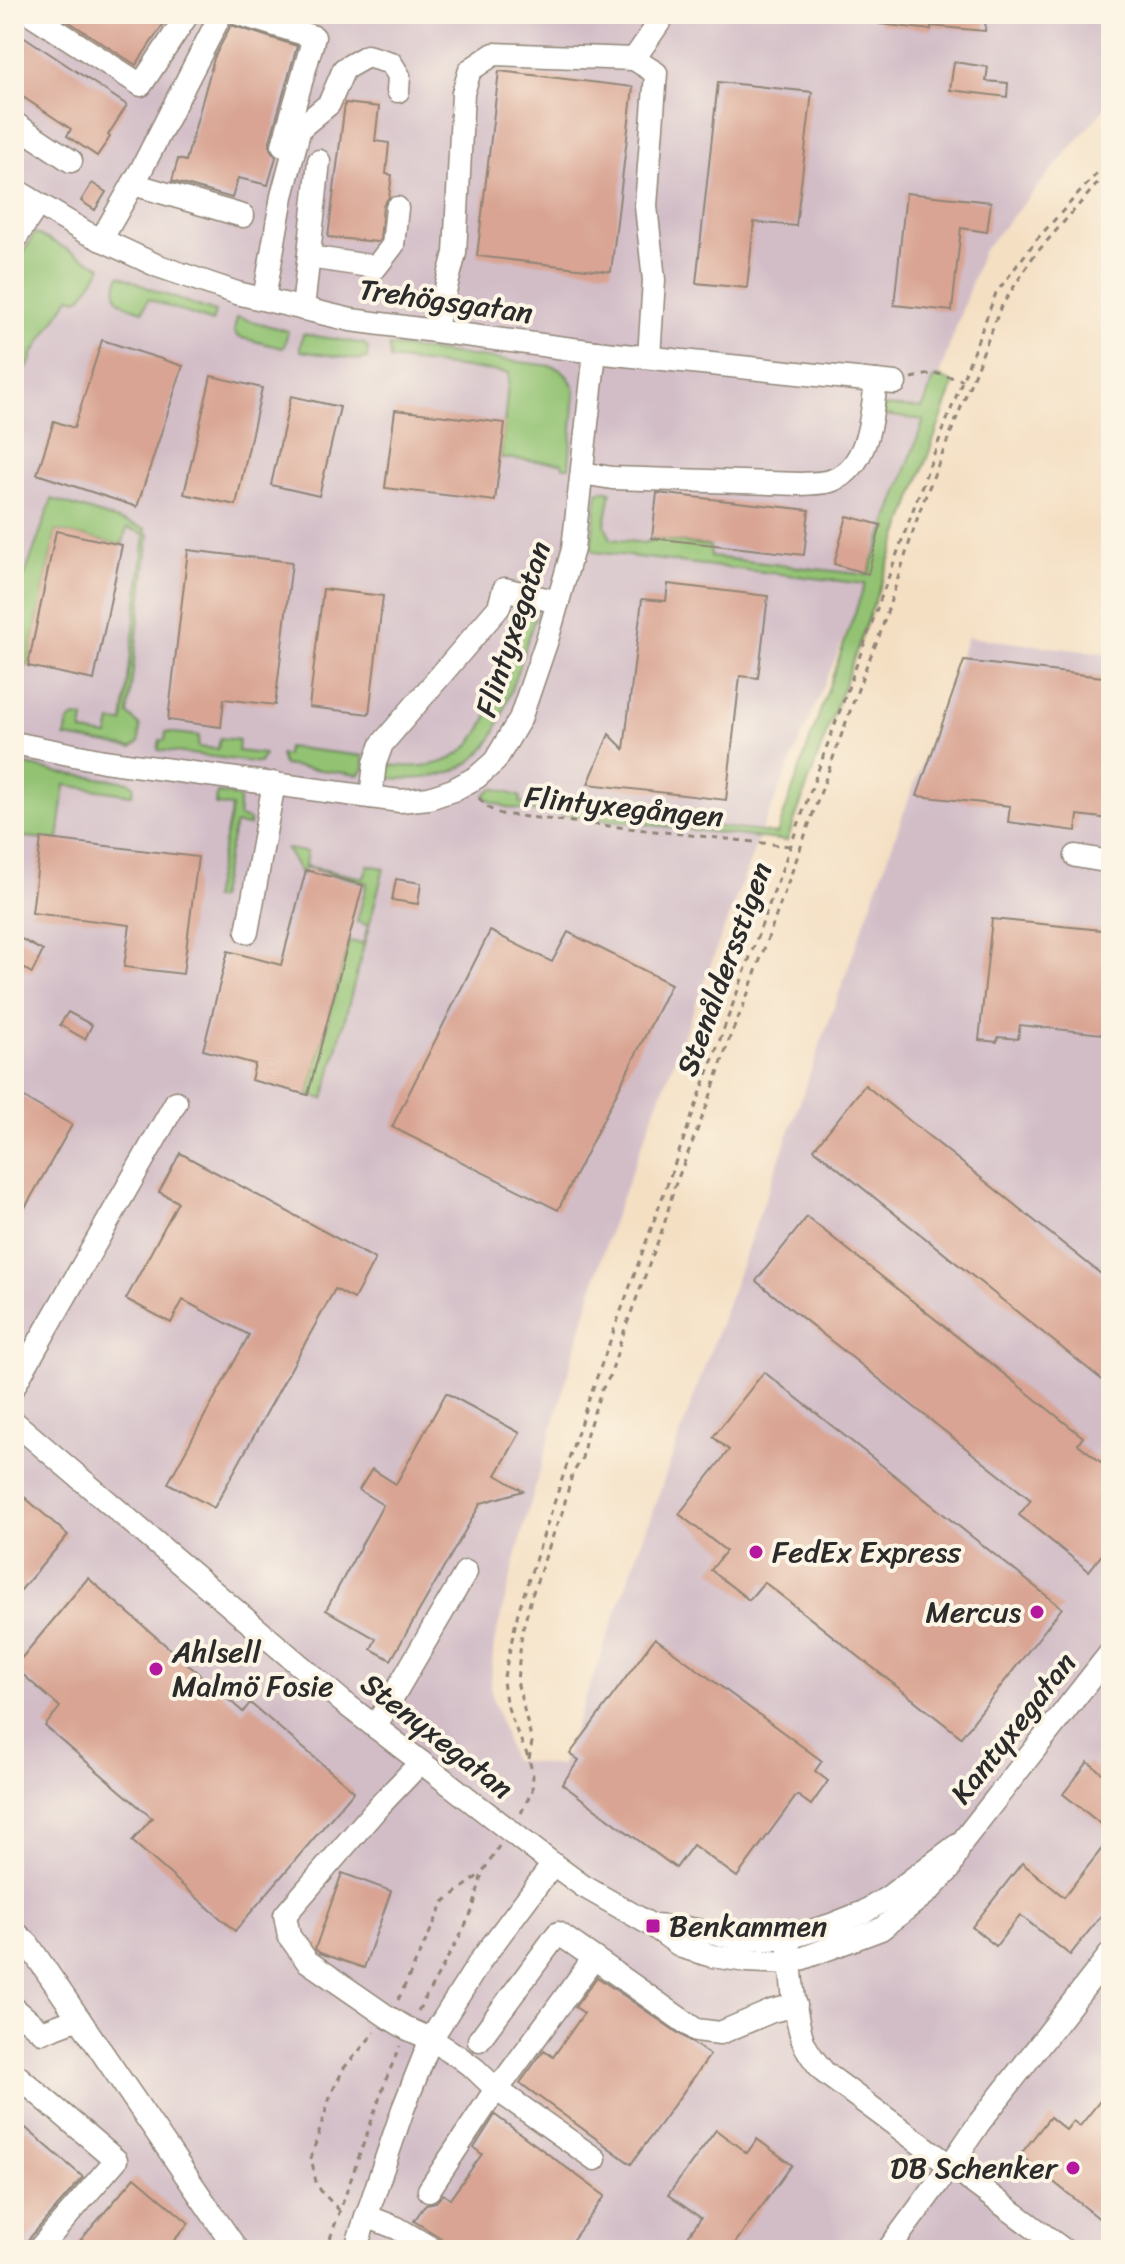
<svg xmlns="http://www.w3.org/2000/svg" width="1125" height="2264" font-family="Sriracha,sans-serif">
  <style>
    .industrial { fill: #d2bdc7 }
    .green { fill: #92c272; stroke: #5e764e; stroke-width: 2 }
    .building { fill: #d9a493 }
    .lines { fill: none; stroke-linecap: round; stroke-linejoin: round }
    .minor-casing { stroke: #908577; stroke-width: 25 }
    .path { stroke: #908577; stroke-width: 3; stroke-dasharray: 6 6; stroke-linecap: butt }
    .minor { stroke: #fff; stroke-width: 22 }
    .poi-dot { fill: #b5179e; stroke: #fcf5e5; stroke-width: 3 }
    .labels { text-anchor: middle; stroke-width: 8; stroke-linejoin: round; paint-order: stroke }
    .street-label { font-size: 30px; fill: #2b2b2b; stroke: #fcf5e5 }
    .poi-label { font-size: 30px; fill: #2b2b2b; stroke: #fcf5e5; text-anchor: start }
  </style>
  <rect width="100%" height="100%" fill="#fcf5e5"/>
  <filter id="ink" filterUnits="userSpaceOnUse"><feTurbulence type="fractalNoise" baseFrequency=".0125" numOctaves="2"/><feDisplacementMap in="SourceGraphic" scale="16" xChannelSelector="R" yChannelSelector="G"/><feConvolveMatrix kernelMatrix="1 2 1 2 8 2 1 2 1" color-interpolation-filters="sRGB"/></filter>
  <filter id="wash" filterUnits="userSpaceOnUse"><feTurbulence type="fractalNoise" baseFrequency=".006" numOctaves="4" result="noise"/><feDisplacementMap in="SourceGraphic" scale="32" xChannelSelector="R" yChannelSelector="G"/><feGaussianBlur stdDeviation="1.8" result="paint"/><feColorMatrix in="noise" values="0 0 0 0 0 0 0 0 0 0 0 0 0 0 0 0 0 1.4 0 .05"/><feComposite in="paint" operator="in"/></filter>
  <g filter="url(#wash)">
    <rect width="100%" height="100%" fill="#f4dfc3"/>
    <path class="industrial" d="M14,14h1097v87l-129,151 -115,333 -106,247 -150,394 -87,300 -30,117 -4,45 22,72 49,6 406,-1129 144,17v1596h-1097z"/>
    <g class="green">
      <path d="M35,233l67,34 -20,30 -5,2 -7,-2 -38,58v4l-18,27v-117z"/>
      <path d="M120,275l35,16 60,21 -3,10 -64,-23 -5,12c-23,-7 -34,-10 -23,-36z"/>
      <path d="M237,317l51,14 -4,16 -2,1 -44,-11 -4,-6z"/>
      <path d="M303,334l61,10 4,4 -1,11 -5,-1 -1,2 -60,-9 -1,-4z"/>
      <path d="M389,346l163,20c12,4 19,13 23,24l-6,77h-6l-1,-4 -61,-5 8,-85 -119,-14z"/>
      <path d="M942,377l12,7 -167,457 -278,-33 -19,-7 -6,-6 9,-7 28,9 -1,6 257,31 88,-250 -270,-32 -4,-5 7,-55 5,-2 8,2 -6,33 6,14 34,4 9,-4 56,7 1,11 157,18 56,-155 -40,-5v-9l38,2c7,-9 6,-21 12,-30z"/>
      <path d="M52,499l94,30 -1,4 4,1 -21,180 12,12 -1,17 -7,5 -67,-11 3,-15 6,-5 10,1 -2,14 26,4 3,-14 12,1 22,-189 -18,-6 -5,17 -66,-14 -28,135 -14,-3v-57z"/>
      <path d="M533,606l5,2c-10,30 -19,60 -30,90 -5,13 -9,28 -16,40 -24,39 -64,43 -105,40l1,-13c44,5 77,-1 97,-44l41,-111z"/>
      <path d="M166,732l33,4 -1,11 20,2 2,-11 19,2 -1,11 26,3 -4,9 -102,-13 2,-10h5z"/>
      <path d="M287,747l76,9 1,13 -5,6 -76,-10 -3,-10h6z"/>
      <path d="M14,762l46,11 69,9 5,4 -2,9 -67,-10 -7,55 -44,-4v-17l9,-41 -9,-2z"/>
      <path d="M217,793l10,1 12,4v19l10,3v6l-14,-2 -17,75 -6,-1 20,-91 -16,-2z"/>
      <path d="M286,849l21,3 -2,14 59,12 4,-13 16,3 -60,231 -16,-4 41,-154 14,3 5,-19 -11,-3 10,-39 -62,-16 -3,8z"/>
    </g>
    <g id="blocks">
      <g class="building">
        <path d="M57,14h113l-34,51z"/>
        <path d="M881,14h105l-1,17 -54,-5v4l-51,-6z"/>
        <path d="M231,25l66,21 -27,95v8l6,8 -8,28 -30,-7 -6,20 -60,-17 6,-22 8,2 28,-103z"/>
        <path d="M14,30l113,75 -19,30 2,2 -13,19 -30,-20 4,-7 -57,-38z"/>
        <path d="M954,62l34,5 -2,14 22,2 -1,14 -57,-7z"/>
        <path d="M499,71l134,16 -22,185 -134,-16z"/>
        <path d="M718,82l94,10 -16,134 -42,-4 -7,66 -51,-5z"/>
        <path d="M345,103l34,4 -4,34 14,2 -3,31 6,1 -3,22 -6,9 -3,34 -3,2 -49,-5z"/>
        <path d="M92,183l14,9 -11,18 -14,-9z"/>
        <path d="M906,193l85,9 -4,30 -26,-4 -9,83 -58,-6z"/>
        <path d="M102,340l81,26 -46,141 -100,-33 17,-53 20,7z"/>
        <path d="M211,376l51,12 -26,117 -52,-11z"/>
        <path d="M291,396l49,11 -21,89 -48,-11z"/>
        <path d="M395,410l110,13 -10,78 -110,-13z"/>
        <path d="M657,493l152,17 -5,45 -152,-17z"/>
        <path d="M847,516l34,9 -13,49 -34,-10z"/>
        <path d="M56,531l66,14 -28,135 -66,-14z"/>
        <path d="M188,550l104,12 -17,143 -51,-6 -3,28 -53,-7z"/>
        <path d="M668,584l100,12 -10,82 -18,-2 -14,124 -138,-16 21,-50 15,15 18,-150 24,2z"/>
        <path d="M323,589l60,7 -14,118 -60,-7z"/>
        <path d="M964,661l147,17v141l-33,-4 -2,16 -68,-9 2,-16 -93,-10z"/>
        <path d="M41,838l157,19 -15,117 -59,-7 6,-42 -98,-12z"/>
        <path d="M306,870l57,15 -55,210 -57,-15 4,-16 -52,-14 25,-99 53,14z"/>
        <path d="M396,879l25,4 -3,21 -26,-4z"/>
        <path d="M992,919l119,12v104l-91,-10 -2,14 -20,-2 -1,5 -18,-2z"/>
        <path d="M490,931l62,31 16,-30 103,52 -113,226 -166,-83z"/>
        <path d="M14,935l29,16 -11,22 -18,-10z"/>
        <path d="M68,1012l24,13 -7,14 -25,-14z"/>
        <path d="M865,1085l246,197v105l-297,-238z"/>
        <path d="M14,1092l58,33 -58,102z"/>
        <path d="M180,1153l195,106 -21,40 -19,-10 -121,219 -46,-25 81,-148 -66,-35 -12,23 -45,-24 52,-97 -19,-10z"/>
        <path d="M807,1217l276,220 -5,7 33,26v73l-22,28 -70,-56 12,-15 -275,-219z"/>
        <path d="M764,1372l298,236 -101,129 -197,-155 -15,18 -38,-30 15,-19 -47,-37 50,-64 -16,-13z"/>
        <path d="M446,1393l74,40 -24,42 27,16 -42,12 -90,157 -20,-11 5,-10 -50,-29 57,-105 -24,-15 13,-21 24,15z"/>
        <path d="M14,1488l54,47 -54,63z"/>
        <path d="M88,1578l155,134 7,-9 104,88 -119,140 -103,-90 20,-23 -107,-92 15,-19 -46,-40z"/>
        <path d="M655,1638l167,123 -7,10 13,10 -17,24 -14,-10 -60,82 -44,-32 -17,23 -114,-84 17,-24 -9,-6z"/>
        <path d="M1088,1762l23,18v52l-48,-38z"/>
        <path d="M1111,1837v66l-41,52 -50,-40 -24,31 -24,-19 50,-64 42,34z"/>
        <path d="M342,1873l49,18 -27,77 -44,-15 -5,-4z"/>
        <path d="M597,1977l113,78 -79,109 -111,-81 24,-33 9,7 31,-44 -9,-6z"/>
        <path d="M1111,2087v141l-91,-73 30,-38 16,13 7,-9 7,5z"/>
        <path d="M495,2115l110,81 -40,54h-111l-13,-12 -27,-17 12,-17 10,-2 7,-8 7,5 32,-45 -8,-6z"/>
        <path d="M14,2118l69,59 -56,64 -3,9h-10z"/>
        <path d="M716,2130l31,23 10,-14 35,26 -62,85h-52l23,-32 -33,-23z"/>
        <path d="M135,2177l54,46 -23,27h-94z"/>
      </g>
    </g>
  </g>
  <g filter="url(#ink)">
    <use href="#blocks" fill-opacity="0" stroke="#908577" stroke-width="2"/>
    <g class="lines">
      <defs>
        <g id="minor">
          <path d="M31,14l110,71 47,-71"/>
          <path d="M239,14l75,23 -31,108"/>
          <path d="M634,59l22,14 -10,133 8,74 -5,77"/>
          <path d="M14,123l57,38"/>
          <path d="M133,184l110,32"/>
          <path d="M14,189l71,43 73,34 79,27 114,27 244,32 300,31"/>
          <path d="M101,240l40,-70 80,-156"/>
          <path d="M14,241l24,-37"/>
          <path d="M309,257l67,10 17,-22 4,-37"/>
          <path d="M264,299l18,-103 18,-68 29,-24 15,-35 23,-13 24,7 8,13 -1,15"/>
          <path d="M303,309l16,-148"/>
          <path d="M435,330l20,-77 8,-160 7,-23 24,-16 140,5 31,-45"/>
          <path d="M582,473l30,5 189,6c10,-1 23,0 32,-4 36,-14 39,-66 43,-99"/>
          <path d="M14,743l90,18 296,40 29,-3 24,-8 24,-13 18,-16 25,-42 27,-79 26,-91 22,-197"/>
          <path d="M371,797l4,-34 7,-19 117,-137 5,-18 54,13"/>
          <path d="M1076,856l35,6"/>
          <path d="M247,932l27,-149"/>
          <path d="M14,1386l162,-284"/>
          <path d="M14,1422l329,280 210,162 30,22 70,40 29,21 30,9 35,5 43,2 91,-34 48,-38 20,-21 13,-28 149,-190"/>
          <path d="M375,1727l91,-155"/>
          <path d="M421,1762l-43,45 -93,108 4,21 18,25 81,56 20,12 23,10 28,18 16,12 21,20 99,70"/>
          <path d="M654,1926l32,2 62,12 40,-2 43,-13 33,-13 23,-14 73,-55"/>
          <path d="M14,1931l14,13 209,306"/>
          <path d="M788,1938c3,33 5,71 15,103 5,12 13,22 22,32l239,177"/>
          <path d="M594,1958l102,72 24,3 52,-22 24,-6"/>
          <path d="M14,2008l28,24 37,-14"/>
          <path d="M14,2073l102,87 -78,90"/>
          <path d="M429,2190l67,-101 10,-11 88,-120 -36,-25 -79,107"/>
          <path d="M366,2216l31,12 37,22"/>
          <path d="M355,2250l48,-141 28,-70 50,-79 72,-96"/>
          <path d="M888,2250l62,-84 29,-43 132,-170"/>
        </g>
      </defs>
      <use href="#minor" class="minor-casing"/>
      <g class="path">
        <path d="M912,378l22,-5 29,7"/>
        <path d="M479,798l11,11 11,5 289,32"/>
        <path d="M529,1759l3,-17 -15,-61 5,-49 10,-37 24,-68 6,-14 10,-38 10,-17 5,-25 14,-42 9,-15 12,-39 42,-112 10,-37 34,-85 22,-66 13,-30 123,-340 14,-33 40,-124 81,-203 32,-50 78,-89"/>
        <path d="M521,1813l11,-22 1,-16 -4,-16 -15,-34 -8,-23 -3,-21 15,-69 68,-205 339,-930 71,-184 41,-54 74,-81"/>
        <path d="M398,2000l46,-98 38,-29"/>
        <path d="M418,2011l44,-79 11,-23 9,-36 17,-27"/>
        <path d="M339,2210l-18,-19 -5,-9 -5,-24 20,-64 13,-26 31,-36"/>
        <path d="M326,2250l61,-173 13,-31"/>
      </g>
      <use href="#minor" class="minor"/>
    </g>
  </g>
  <g class="poi-dot">
    <circle cx="756" cy="1552" r="8"/>
    <circle cx="1037" cy="1612" r="8"/>
    <circle cx="156" cy="1669" r="8"/>
    <rect x="645" y="1918" width="16" height="16" rx="4"/>
    <circle cx="1073" cy="2168" r="8"/>
  </g>
  <g class="labels">
    <g class="street-label">
      <text transform="translate(446 301) rotate(8)" y="10">Trehögsgatan</text>
      <text transform="translate(513 629) rotate(-72)" y="10">Flintyxegatan</text>
      <text transform="translate(624 807) rotate(6)" y="10">Flintyxegången</text>
      <text transform="translate(724 969) rotate(-70)" y="10">Stenåldersstigen</text>
      <text transform="translate(1013 1728) rotate(-52)" y="10">Kantyxegatan</text>
      <text transform="translate(437 1736) rotate(38)" y="10">Stenyxegatan</text>
    </g>
    <g class="poi-label">
      <text x="772" y="1562">FedEx Express</text>
      <text x="1021" y="1622" text-anchor="end">Mercus</text>
      <text x="172" y="1662">Ahlsell<tspan x="172" dy="34">Malmö Fosie</tspan></text>
      <text x="669" y="1936">Benkammen</text>
      <text x="1057" y="2178" text-anchor="end">DB Schenker</text>
    </g>
  </g>
  <rect width="1125" height="2264" fill="none" stroke="#fcf5e5" stroke-width="48"/>
</svg>
